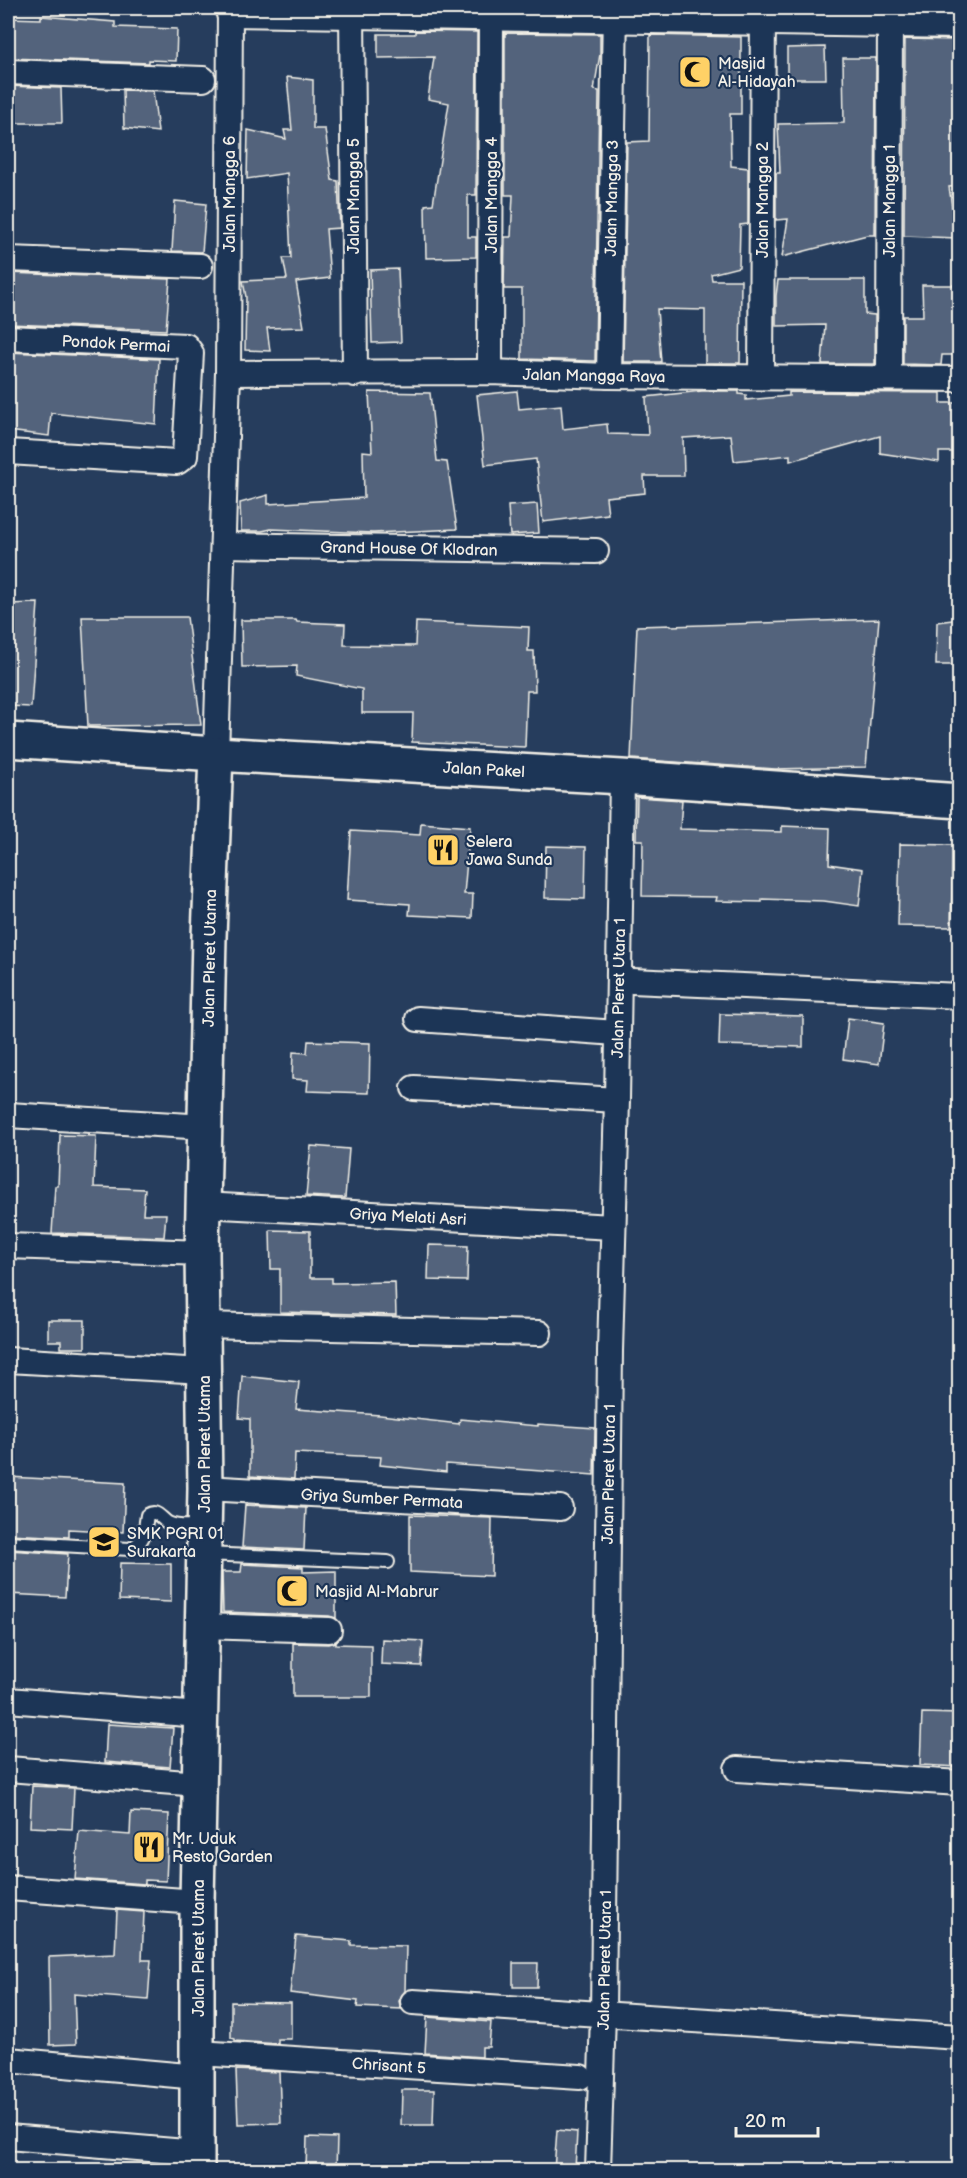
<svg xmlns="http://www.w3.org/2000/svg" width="967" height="2178" font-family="'Balsamiq Sans',sans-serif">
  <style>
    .building { fill: #52647b; stroke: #f4f1e8; stroke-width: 1.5 }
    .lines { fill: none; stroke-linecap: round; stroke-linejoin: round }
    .lane-casing { stroke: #f4f1e8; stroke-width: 16 }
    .street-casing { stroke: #f4f1e8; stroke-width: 28 }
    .secondary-casing { stroke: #f4f1e8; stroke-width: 38 }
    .lane { stroke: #1d3557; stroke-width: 12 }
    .street { stroke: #1d3557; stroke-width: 24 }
    .secondary { stroke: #1d3557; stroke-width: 33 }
    .labels { text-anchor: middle; stroke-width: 4.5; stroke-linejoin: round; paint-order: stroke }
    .poi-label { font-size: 16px; fill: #f4f1e8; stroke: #1d3557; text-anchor: start }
    .street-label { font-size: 16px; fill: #f4f1e8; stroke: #1d3557 }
  </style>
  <rect width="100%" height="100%" fill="#263d5d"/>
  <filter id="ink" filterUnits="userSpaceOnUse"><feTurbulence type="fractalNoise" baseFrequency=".0167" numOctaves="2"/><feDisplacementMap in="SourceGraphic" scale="12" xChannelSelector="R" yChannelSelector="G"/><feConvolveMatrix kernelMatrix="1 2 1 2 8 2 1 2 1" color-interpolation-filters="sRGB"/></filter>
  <g filter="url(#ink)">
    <g class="building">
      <path d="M41,16l74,6v5l62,2 -1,32 -27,-1v3l-141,-5v-40l33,1z"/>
      <path d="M415,31l62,1 -1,163h-8v42h8v20l-50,1 -1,-53 8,-1 16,-101 -21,-4 6,-42 -56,1v-24h37z"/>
      <path d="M505,33l95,1v20l-6,36 5,1 -4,270 -73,-2v-70h-18l1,-52h6l2,-42h-8z"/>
      <path d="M650,35l91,2v77h-11l1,52 17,2v56l-8,1 -1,42 -28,7 1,6h29l-1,83h-35v-53l-48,-1 4,53h-38l4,-220 22,-1z"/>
      <path d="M905,39l53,1 -2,56h4v90l-11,1 8,51 -53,-2z"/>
      <path d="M825,47l1,32h-39v-31z"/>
      <path d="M843,58h33l-1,177h-8l-85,22 6,-38 -12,1v-47h4l-2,-49 66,-1z"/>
      <path d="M287,77l26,3v49h12l7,51 6,1 2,47 -14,1 4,49 -34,4 8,45 -37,1 3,23 -25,-1 1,-53 -3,-16 44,-2 -4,-21h8l-4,-85 -40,6 1,-49 38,9 -2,-9h8z"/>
      <path d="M8,86l53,2 1,35h-54z"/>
      <path d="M123,90l30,1 5,41 -34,-4z"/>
      <path d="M175,201l31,3 -4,48 -30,-1z"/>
      <path d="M398,269l3,73 -29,1 -2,-73z"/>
      <path d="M8,273l162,6 -4,51 -158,-6z"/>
      <path d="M778,280h87v34l10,1v49h-53l3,-39 -49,1v-30z"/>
      <path d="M922,285h38l-3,70h-15l-1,10 -38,-1v-48h20z"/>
      <path d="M8,352l151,7 -3,65 -105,-11 -2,23 -41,-5z"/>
      <path d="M517,391l2,18 42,-4 2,24 44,-5 1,10 40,1 -2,-38 56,-6h37v3l7,1v5l43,-4v-4l152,1v10h19v49h-21v10l-59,-9v-17l-90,25v-6l-56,6 -3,-26 -48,3 1,38h-40l1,17 -39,4 2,17 -65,8 -7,-63 -51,6 -8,-70z"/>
      <path d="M369,392l61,1 7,68 10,1 10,67 -84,4 -102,-4 -9,2h-21l-1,-28 28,-8v9l96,-6 -1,-47 9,1z"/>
      <path d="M537,504l2,29 -29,2 -2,-29z"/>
      <path d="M38,603l-7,104 -23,-1v-102z"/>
      <path d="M82,617h105l14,108 -113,1z"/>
      <path d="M879,619l-13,148 -91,2 -144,-10 6,-133 34,-1v1z"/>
      <path d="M960,619v46h-24l1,-43z"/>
      <path d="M241,620h55l1,2 48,2 -1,21 71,1 1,-24 113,5 -1,24h6l1,40h-8l-2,56 -113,-5 1,-29h-51v-24l-66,-13 1,-10 -55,1z"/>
      <path d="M637,797l45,3 -2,29 102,3v-6l48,2 -1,36 34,5 -4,37 -35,-5 -62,-2v3l-46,-1 1,-4 -75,-1 1,-56h-7z"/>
      <path d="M421,823l49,4 -6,67h9l-1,24 -63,-3 1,-11 -63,-4 4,-69 69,4z"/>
      <path d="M900,844l53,1 -2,82 -53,-1z"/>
      <path d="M546,846l40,1 -1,52 -40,-1z"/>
      <path d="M720,1014l83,2v31l-84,-2z"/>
      <path d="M848,1018l36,5 -5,41 -36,-5z"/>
      <path d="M308,1041l62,2 -1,50 -62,-2 1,-11 -16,-1 1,-27 14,1z"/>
      <path d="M60,1135l36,1 -2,51 51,2 -2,25h23l-2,23 -112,-4 3,-47h3z"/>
      <path d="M311,1146l38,3 -4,49 -39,-2z"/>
      <path d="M270,1230l40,1v47h22v5l63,-1 1,33 -116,-3v-43h-9z"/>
      <path d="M429,1245l39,1 -1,35 -39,-1z"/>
      <path d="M48,1320h37v28h-24v-7h-13z"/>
      <path d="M242,1376l57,6 -3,27 84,6 79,9 1,-5 78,7v-2l57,4 -1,47 -148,-11v8l-66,-7 1,-8 -86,-4 -1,26 -44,-3v-57l-11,-1z"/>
      <path d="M8,1477l117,6 -2,49 -54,-3v8l-61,-3z"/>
      <path d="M245,1505l61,3 -2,42 -62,-3z"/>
      <path d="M410,1515l82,3 -1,58 -81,-4z"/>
      <path d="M8,1550l60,4 -3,43 -57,-3z"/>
      <path d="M120,1563l51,1v38l-52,-2z"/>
      <path d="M242,1564l61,3v5l33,-1v47l-7,-2 -106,-4 -1,-40h19z"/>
      <path d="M382,1639l41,2 -2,25 -40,-2z"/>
      <path d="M336,1642v2l35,1v52h-78v-54l36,1z"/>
      <path d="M922,1713l38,1v53l-40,-2z"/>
      <path d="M107,1724l66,4 -3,39 -65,-5z"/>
      <path d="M32,1786l42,2 -2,41 -42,-2z"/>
      <path d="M131,1812l38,2 -3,67 -21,-1v4l-70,-5 4,-48 51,4z"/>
      <path d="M117,1910l27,2 -2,48h9l-3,40 -74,-6 2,50 -26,1 -1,-88 66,-3z"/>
      <path d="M296,1936l55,5v4l55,1 -1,45 -6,10 2,8 -44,-2 1,-6 -68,-8z"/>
      <path d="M513,1963h25l-1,24h-24z"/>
      <path d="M231,2002l60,1v36h-13v5l-43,-3v-2l-4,-1z"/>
      <path d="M427,2017l64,5 -2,25h-7v10l-57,-4z"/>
      <path d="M236,2070l43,2 2,51 -43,1z"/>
      <path d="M402,2090h32l-1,35h-32z"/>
      <path d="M557,2130l20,2 -2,38h-21z"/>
      <path d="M307,2137l30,1 -1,32h-30z"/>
    </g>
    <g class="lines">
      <defs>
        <g id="lane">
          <path d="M8,1542l122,7c16,-8 14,-17 17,-34 10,-6 13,3 21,8 9,5 24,3 35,3"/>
          <path d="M205,1554l183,8"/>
        </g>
        <g id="street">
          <path d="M352,8l3,366"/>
          <path d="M229,14l731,12"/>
          <path d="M8,72l195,7"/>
          <path d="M8,259l192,7"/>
          <path d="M8,338l178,8 5,7 -6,103 -8,6 -169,-10"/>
          <path d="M490,372l1,-364"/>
          <path d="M228,373l262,-1 119,4 351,3"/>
          <path d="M609,376l6,-368"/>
          <path d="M761,377l2,-369"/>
          <path d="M889,378l1,-370"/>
          <path d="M223,545l373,6"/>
          <path d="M216,754l12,-381 2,-365"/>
          <path d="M632,981l328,15"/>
          <path d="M418,1019l199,14"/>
          <path d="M414,1088l203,12"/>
          <path d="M8,1115l198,12"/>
          <path d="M203,1205l410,22"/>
          <path d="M8,1246l194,7"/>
          <path d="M203,1325l336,8"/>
          <path d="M8,1360l196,11"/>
          <path d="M205,1488l355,20"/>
          <path d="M203,1626l126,4"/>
          <path d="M8,1700l192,15"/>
          <path d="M8,1769l191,15"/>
          <path d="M737,1769l223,14"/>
          <path d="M8,1888l189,14"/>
          <path d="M413,2002l547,35"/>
          <path d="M198,2053l382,24"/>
          <path d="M8,2060l190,17"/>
          <path d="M8,2137l189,16"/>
          <path d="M598,2170l5,-156 7,-663 7,-251 5,-323"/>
        </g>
        <g id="secondary">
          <path d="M8,740l208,14 406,23 338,24"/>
          <path d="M197,2170v-268l8,-414 -3,-235 7,-316 7,-183"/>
        </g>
      </defs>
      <use href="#lane" class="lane-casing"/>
      <use href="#street" class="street-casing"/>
      <use href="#secondary" class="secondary-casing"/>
      <use href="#lane" class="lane"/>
      <use href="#street" class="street"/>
      <use href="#secondary" class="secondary"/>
    </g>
  </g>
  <defs>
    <symbol id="mosque-square" viewBox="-11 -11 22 22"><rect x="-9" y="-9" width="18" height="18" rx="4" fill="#ffd166" stroke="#1d3557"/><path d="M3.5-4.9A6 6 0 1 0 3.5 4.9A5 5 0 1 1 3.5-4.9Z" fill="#111"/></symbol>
    <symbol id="restaurant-square" viewBox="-11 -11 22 22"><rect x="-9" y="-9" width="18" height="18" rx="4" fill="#ffd166" stroke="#1d3557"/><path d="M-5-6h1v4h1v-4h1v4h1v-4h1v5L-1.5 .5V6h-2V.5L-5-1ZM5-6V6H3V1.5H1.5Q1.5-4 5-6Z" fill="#111"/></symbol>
    <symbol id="school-square" viewBox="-11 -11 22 22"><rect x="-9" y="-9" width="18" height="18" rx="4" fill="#ffd166" stroke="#1d3557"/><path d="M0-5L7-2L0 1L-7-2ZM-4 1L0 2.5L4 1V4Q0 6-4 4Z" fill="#111"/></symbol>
  </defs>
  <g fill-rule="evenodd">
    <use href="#mosque-square" x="676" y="53" width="38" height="38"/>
    <use href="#restaurant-square" x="424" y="831" width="38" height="38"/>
    <use href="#school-square" x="85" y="1523" width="38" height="38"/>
    <use href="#mosque-square" x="273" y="1572" width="38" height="38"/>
    <use href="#restaurant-square" x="130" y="1828" width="38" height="38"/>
  </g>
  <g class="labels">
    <g class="poi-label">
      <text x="718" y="69">Masjid<tspan x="718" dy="18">Al-Hidayah</tspan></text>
      <text x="466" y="847">Selera<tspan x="466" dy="18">Jawa Sunda</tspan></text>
      <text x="127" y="1539">SMK PGRI 01<tspan x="127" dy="18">Surakarta</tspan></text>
      <text x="315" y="1597">Masjid Al-Mabrur</text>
      <text x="172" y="1844">Mr. Uduk<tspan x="172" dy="18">Resto Garden</tspan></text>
    </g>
    <g class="street-label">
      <text transform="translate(229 194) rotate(-90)" y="6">Jalan Mangga 6</text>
      <text transform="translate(491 195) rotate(-90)" y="6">Jalan Mangga 4</text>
      <text transform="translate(353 196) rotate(-90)" y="6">Jalan Mangga 5</text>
      <text transform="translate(611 198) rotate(-89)" y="6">Jalan Mangga 3</text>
      <text transform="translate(762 200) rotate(-90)" y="6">Jalan Mangga 2</text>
      <text transform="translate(889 201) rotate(-90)" y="6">Jalan Mangga 1</text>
      <text transform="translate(116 343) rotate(3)" y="6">Pondok Permai</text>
      <text transform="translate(594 375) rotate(1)" y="6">Jalan Mangga Raya</text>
      <text transform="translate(409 548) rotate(1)" y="6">Grand House Of Klodran</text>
      <text transform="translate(484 769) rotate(3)" y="6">Jalan Pakel</text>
      <text transform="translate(209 958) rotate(-89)" y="6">Jalan Pleret Utama</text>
      <text transform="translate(618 988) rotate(-89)" y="6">Jalan Pleret Utara 1</text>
      <text transform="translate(408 1216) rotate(3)" y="6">Griya Melati Asri</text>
      <text transform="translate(204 1444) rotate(-90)" y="6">Jalan Pleret Utama</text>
      <text transform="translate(608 1474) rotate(-89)" y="6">Jalan Pleret Utara 1</text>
      <text transform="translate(382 1498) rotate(3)" y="6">Griya Sumber Permata</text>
      <text transform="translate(198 1948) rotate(-90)" y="6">Jalan Pleret Utama</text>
      <text transform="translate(604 1960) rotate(-89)" y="6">Jalan Pleret Utara 1</text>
      <text transform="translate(389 2065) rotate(4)" y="6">Chrisant 5</text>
    </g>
  </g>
  <rect width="967" height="2178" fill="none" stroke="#1d3557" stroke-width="30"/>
  <rect x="15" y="15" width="937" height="2148" fill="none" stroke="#f4f1e8" stroke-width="2" filter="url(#ink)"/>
  <path d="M736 2127v9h82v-9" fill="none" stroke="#f4f1e8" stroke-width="3"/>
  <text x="745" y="2127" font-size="18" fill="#f4f1e8" stroke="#1d3557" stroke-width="4.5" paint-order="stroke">20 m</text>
</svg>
